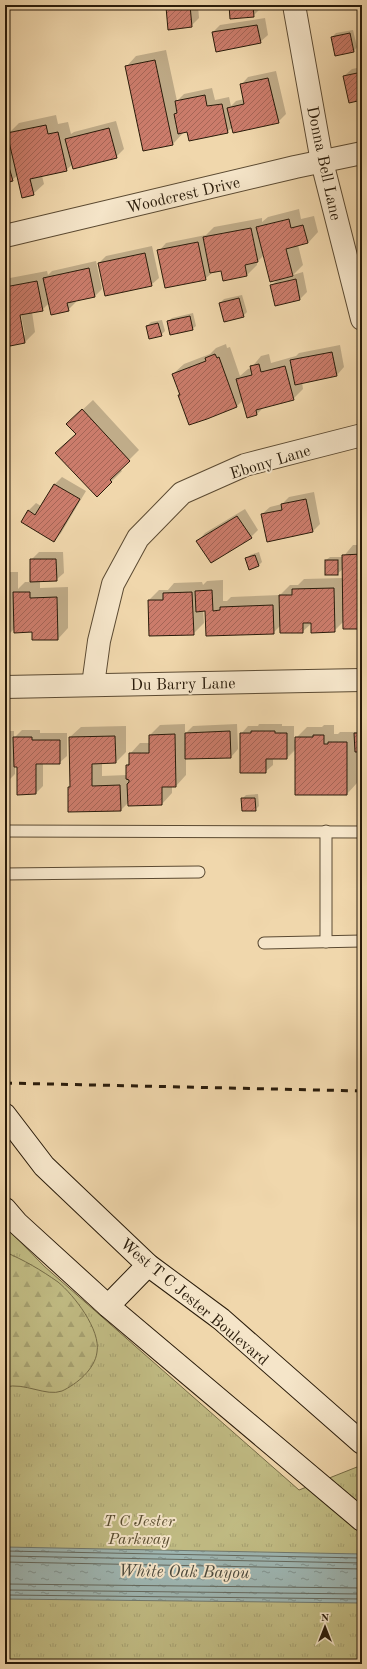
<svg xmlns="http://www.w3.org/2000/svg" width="367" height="1669" font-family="'Old Standard TT',serif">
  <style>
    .grass { fill: url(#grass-tufts); stroke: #756c47 }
    .forest { fill: url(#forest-firs); stroke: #756c47 }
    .water { fill: url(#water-ripples); stroke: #6f7970 }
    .shadow { fill: #0003; fill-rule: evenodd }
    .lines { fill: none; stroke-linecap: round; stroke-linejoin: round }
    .shore { stroke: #64695f; stroke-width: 1 }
    .building { fill: url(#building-hatch); stroke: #291b0a }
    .service-casing { stroke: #5b4a32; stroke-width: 13 }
    .minor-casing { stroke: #5b4a32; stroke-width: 24 }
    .secondary-casing { stroke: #291b0a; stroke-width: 24 }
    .service { stroke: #f5e5c9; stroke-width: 11 }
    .minor { stroke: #f5e5c9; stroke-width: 22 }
    .secondary { stroke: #f5e5c9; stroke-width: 22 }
    .rail { stroke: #291b0a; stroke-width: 3; stroke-dasharray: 7 7; stroke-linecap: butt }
    .labels { text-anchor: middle; stroke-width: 4; stroke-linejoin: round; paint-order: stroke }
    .street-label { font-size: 16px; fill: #291b0a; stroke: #f5e5c9 }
    .park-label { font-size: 16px; font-style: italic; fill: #574b2f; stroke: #f5e5c9 }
    .water-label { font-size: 17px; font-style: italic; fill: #4c4a3d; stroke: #f5e5c9 }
  </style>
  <defs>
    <pattern id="grass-tufts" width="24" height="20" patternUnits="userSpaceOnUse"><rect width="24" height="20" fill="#c1bc84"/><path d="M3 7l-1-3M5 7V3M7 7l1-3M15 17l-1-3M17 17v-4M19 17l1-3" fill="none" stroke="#a6a171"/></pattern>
    <pattern id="forest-firs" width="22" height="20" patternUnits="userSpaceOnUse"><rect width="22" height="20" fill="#c1bc84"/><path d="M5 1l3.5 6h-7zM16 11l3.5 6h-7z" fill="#a6a171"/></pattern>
    <pattern id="water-ripples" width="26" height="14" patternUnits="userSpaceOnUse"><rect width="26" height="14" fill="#9eb7b4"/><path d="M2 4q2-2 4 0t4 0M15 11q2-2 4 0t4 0" fill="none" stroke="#819491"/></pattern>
    <pattern id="building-hatch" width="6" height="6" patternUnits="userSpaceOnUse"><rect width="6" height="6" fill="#cb7c6b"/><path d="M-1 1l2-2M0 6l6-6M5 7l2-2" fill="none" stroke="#a56556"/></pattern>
  </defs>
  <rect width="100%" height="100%" fill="#f0d7ac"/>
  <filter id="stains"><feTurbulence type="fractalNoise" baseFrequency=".005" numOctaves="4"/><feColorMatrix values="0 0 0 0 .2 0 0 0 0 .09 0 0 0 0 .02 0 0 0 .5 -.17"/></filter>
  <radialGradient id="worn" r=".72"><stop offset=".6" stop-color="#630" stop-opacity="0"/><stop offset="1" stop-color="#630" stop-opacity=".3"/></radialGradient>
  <path class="grass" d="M5,1226l39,40 255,224 63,-25v199h-357z"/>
  <path class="forest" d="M5,1252c19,8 36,18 53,30 16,13 43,48 39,70 -2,17 -20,32 -35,39 -16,6 -37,-9 -57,-4z"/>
  <path class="water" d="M5,1547l357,7v49l-357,-4z"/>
  <g class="shadow">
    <path d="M170,5h28l1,13 -8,8 -24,-18z"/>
    <path d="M230,5h31v3l-8,8z"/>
    <path d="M265,18l3,17 -8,7 -47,-10 7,-7z"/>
    <path d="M353,30l4,17 -3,4 -22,-14 4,-4z"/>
    <path d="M166,50l11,51 7,-7 28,-6 3,12 14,-3 2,9 5,-5 8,-2 -3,-14 7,-8 28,-6 10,43 -8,8 -45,5 -6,5h-44v1l-10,11 -30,6 -17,-83 10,-11z"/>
    <path d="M362,67v32l-18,-23 8,-7z"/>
    <path d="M56,115l2,9 10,-2 3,12 3,-2 42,-11 8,28 -8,8 -43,7 -7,6 -24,6 2,8 -11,10 -15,-19 -6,5 -7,2v-34l6,-1 -3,-13 11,-11z"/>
    <path d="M299,209l2,10 13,-3 4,16 -10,11 -10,2 5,20 -10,10 10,-3 4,20 -7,7 -28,-14 6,-6 -14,-24 -7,7v3l-10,10 -24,5 -2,-11 -8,3 -8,7 -46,-28 7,-8 40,-8 8,-8 48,-9v4l6,-5z"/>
    <path d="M152,246l7,32 -8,7 -52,-22 7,-7z"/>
    <path d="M96,261l6,28 -7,7 -20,4 1,2 -8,8 -19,-7 -7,7 -10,2 3,20 -10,10 -15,3 -2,-13 -3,-1v-48l5,-5 37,-7 1,4 4,-4zM18,310h2l5,25h-2z"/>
    <path d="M242,295l5,17 -4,4 -23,-13 4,-4z"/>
    <path d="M193,313l3,13 -4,3 -24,-8 4,-3z"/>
    <path d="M162,320l3,11 -4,4 -14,-9 4,-4z"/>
    <path d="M226,344l1,4 3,-1 10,29 8,-7 3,-1 10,-12 8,-2 2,9 25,-7 3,-3 41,-8 4,22 -7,8 -35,7 1,7 -10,10 -29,8 -7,7 -10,3 -4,-17 -6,6 -30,12 -28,-23 1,-1 -7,-20 11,-10 26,-10 6,-6z"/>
    <path d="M93,400l46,50 -19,19 2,2 -25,25 -20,-62 1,-20z"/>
    <path d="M62,477l24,14 -25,42 -7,8 -25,-31 7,-7 5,3 14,-22z"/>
    <path d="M314,492l6,32 -7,7 -51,-17 8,-7 12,-3 7,-7z"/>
    <path d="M245,509l13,21 -7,7 -53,4 7,-8z"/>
    <path d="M353,545h9v83l-18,-7 -10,10 -22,-8 -10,9 -22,-6 -7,7 -67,-23h-3l1,13 -11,11 -44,-34 10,-10h9l6,-7 28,-1 1,3 4,-4 16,-1v21h4l4,-4 49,-2 10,-10h8l6,-6 39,-1v-9l-6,5 -11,-14 4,-3h13z"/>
    <path d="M39,552h24l1,21 -8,7 -16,1v7l28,-1v41l-10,11 -43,-11 -7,7h-3v-63h13v17l7,-7h6v-22z"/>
    <path d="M259,552l3,10 -3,3 -12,-6 3,-4z"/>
    <path d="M185,724v10l8,-8 44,-2 1,25 -7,8 -45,1v17l-10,11h-4v7l-10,11 -33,-2 -8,8 -52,1v-24l2,-3 -1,-47 11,-10 45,-1v26l-10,10 -14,1v13l25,-1v-10l3,-3v-8l10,-11h10v-8l10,-10z"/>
    <path d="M259,724h23v2h12v14l13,-13h15l2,-2h10v9h4l2,-2h17l5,-5v24h-5v32l-10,11 -51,-45 -9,9h-14v7l-8,7 -24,-38 7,-8h10z"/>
    <path d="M22,730h18v3h27v23l-8,7h-16v23l-7,7 -18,-27h-3v8l-10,10v-53h9v7z"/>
    <path d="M258,794l1,12 -4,4 -13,-11 4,-4z"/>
  </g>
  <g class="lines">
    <g class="shore">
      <path d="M5,1551l357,7"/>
      <path d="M5,1556l357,7"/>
      <path d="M5,1562l357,7"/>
      <path d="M5,1584l357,4"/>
      <path d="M5,1590l357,4"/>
      <path d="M5,1595l357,4"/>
    </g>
  </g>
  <g class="building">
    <path d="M190,5l2,22 -24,3 -2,-23z"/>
    <path d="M229,5h24l1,12 -24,2z"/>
    <path d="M257,25l4,18 -45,9 -4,-20z"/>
    <path d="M350,33l4,19 -19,4 -4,-19z"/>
    <path d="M155,60l18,85 -30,6 -18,-85z"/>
    <path d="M362,72v28l-13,3 -6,-27z"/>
    <path d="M268,78l11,45 -46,10 -6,-25 17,-4 -4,-20z"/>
    <path d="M205,95l2,11 15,-2 6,29 -39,8 -2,-9 -9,2 -4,-20 3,-1 -2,-12z"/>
    <path d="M46,125l2,9 10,-2 9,39 -37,8 4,16 -12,3 -15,-65z"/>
    <path d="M109,128l8,30 -44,11 -8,-30z"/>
    <path d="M5,153l8,28 -8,2z"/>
    <path d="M289,219l2,9 12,-3 5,18 -22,6 7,27 -23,6 -14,-55z"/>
    <path d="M251,228l7,34 -13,3 2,11 -24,5 -2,-10 -11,2 -7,-36z"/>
    <path d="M198,242l8,38 -41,8 -8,-38z"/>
    <path d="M145,253l7,33 -47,10 -7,-33z"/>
    <path d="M89,268l6,29 -28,6 2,8 -18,4 -8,-37z"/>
    <path d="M296,279l4,21 -25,6 -5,-21z"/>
    <path d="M37,281l6,30 -23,4 5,28 -15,3 -3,-12h-2v-47z"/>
    <path d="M239,298l5,19 -20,5 -5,-19z"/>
    <path d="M190,316l3,14 -23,5 -3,-14z"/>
    <path d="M158,323l4,13 -13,3 -3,-13z"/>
    <path d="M332,352l5,24 -42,9 -5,-25z"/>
    <path d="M215,354l2,4 2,-1 18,50 -30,12 -18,6 -11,-30h2l-8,-21 34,-13 -1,-3z"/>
    <path d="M259,364l2,8 24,-6 9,34 -38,10 1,5 -10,3 -11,-39 16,-4 -2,-9z"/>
    <path d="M82,409l48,52 -20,19 2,2 -15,15 -42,-44 21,-19 -10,-10z"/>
    <path d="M54,484l26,15 -26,43 -33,-20 7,-12 7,5z"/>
    <path d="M306,499l7,33 -46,10 -6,-28 21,-4 -1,-6z"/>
    <path d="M237,516l15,22 -41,25 -15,-22z"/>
    <path d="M362,554v75h-19l-1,-74z"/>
    <path d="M255,555l4,11 -10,4 -4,-12z"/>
    <path d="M30,559h26l1,22 -27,1z"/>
    <rect x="325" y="560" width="13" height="15"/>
    <path d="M5,582h3l1,54h-4z"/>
    <path d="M334,588l1,44 -24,1v-10h-8v10h-23l-1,-38h13v-6z"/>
    <path d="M212,590l1,21 7,-1v-3l53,-2 1,29 -68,2 -1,-25 -9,1 -1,-21z"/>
    <path d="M13,592h17v6l27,-1 1,43h-26v-8l-18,1z"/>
    <path d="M192,592l2,43 -45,1 -1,-36h15v-7z"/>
    <path d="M230,731l1,27 -46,1v-26z"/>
    <path d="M251,731h24v2h12v26h-21v14h-26v-40h11z"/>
    <path d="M354,733h8v19h-7z"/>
    <path d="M175,734l1,53h-14v18l-34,1 -1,-22 2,-2v-2l-3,-1v-14h3v-12h20v-18z"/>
    <path d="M313,735h11v9h4v-2h19v53h-52v-58h18z"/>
    <path d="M115,736l1,27 -24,1v22l28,-1 1,26 -53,1v-25h2l-1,-50z"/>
    <path d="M13,737h19v3h28v24h-24v30l-19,1v-28h-3z"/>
    <path d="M241,798h14l1,13h-14z"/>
  </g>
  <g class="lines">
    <defs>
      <g id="service">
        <path d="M5,831l357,1"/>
        <path d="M326,831v111"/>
        <path d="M5,874l194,-2"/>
        <path d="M264,943l98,-2"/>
      </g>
      <g id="minor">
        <path d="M294,5l28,157 40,157"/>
        <path d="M5,236l290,-69 67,-14"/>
        <path d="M93,685l6,-44 14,-57 25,-46 44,-45 63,-28 117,-30"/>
        <path d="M5,687l357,-7"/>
      </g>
      <g id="secondary">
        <path d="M5,1115l39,51 104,99 73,54 141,124"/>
        <path d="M5,1209l12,14 91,83 254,214"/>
        <path d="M108,1306l40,-41"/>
      </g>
    </defs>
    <use href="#service" class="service-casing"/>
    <use href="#minor" class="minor-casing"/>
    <use href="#secondary" class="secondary-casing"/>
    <use href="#service" class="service"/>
    <use href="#minor" class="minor"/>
    <use href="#secondary" class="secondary"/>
    <path class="rail" d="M5,1083l357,8"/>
  </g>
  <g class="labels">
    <g class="street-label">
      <text transform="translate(325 163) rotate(78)" y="6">Donna Bell Lane</text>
      <text transform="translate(183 194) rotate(-13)" y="6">Woodcrest Drive</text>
      <text transform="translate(270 461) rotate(-17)" y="6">Ebony Lane</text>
      <text transform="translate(183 683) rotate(-1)" y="6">Du Barry Lane</text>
      <text transform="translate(195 1301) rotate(40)" y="6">West T C Jester Boulevard</text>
    </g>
    <g class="park-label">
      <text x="139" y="1526">T C Jester<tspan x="139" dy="18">Parkway</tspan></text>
    </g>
    <g class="water-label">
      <text transform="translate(184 1571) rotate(1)" y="6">White Oak Bayou</text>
    </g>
  </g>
  <rect width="367" height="1669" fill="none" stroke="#f0d7ac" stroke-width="20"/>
  <rect x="6" y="6" width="355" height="1657" fill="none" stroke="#291b0a" stroke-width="2"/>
  <rect x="10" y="10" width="347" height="1649" fill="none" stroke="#291b0a"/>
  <g transform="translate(325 1627)" stroke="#f5e5c9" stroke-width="3" paint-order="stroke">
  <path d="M0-3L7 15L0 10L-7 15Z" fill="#291b0a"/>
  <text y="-6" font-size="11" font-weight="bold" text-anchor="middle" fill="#291b0a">N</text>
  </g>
  <rect width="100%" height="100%" filter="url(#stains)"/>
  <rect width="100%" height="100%" fill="url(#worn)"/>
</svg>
